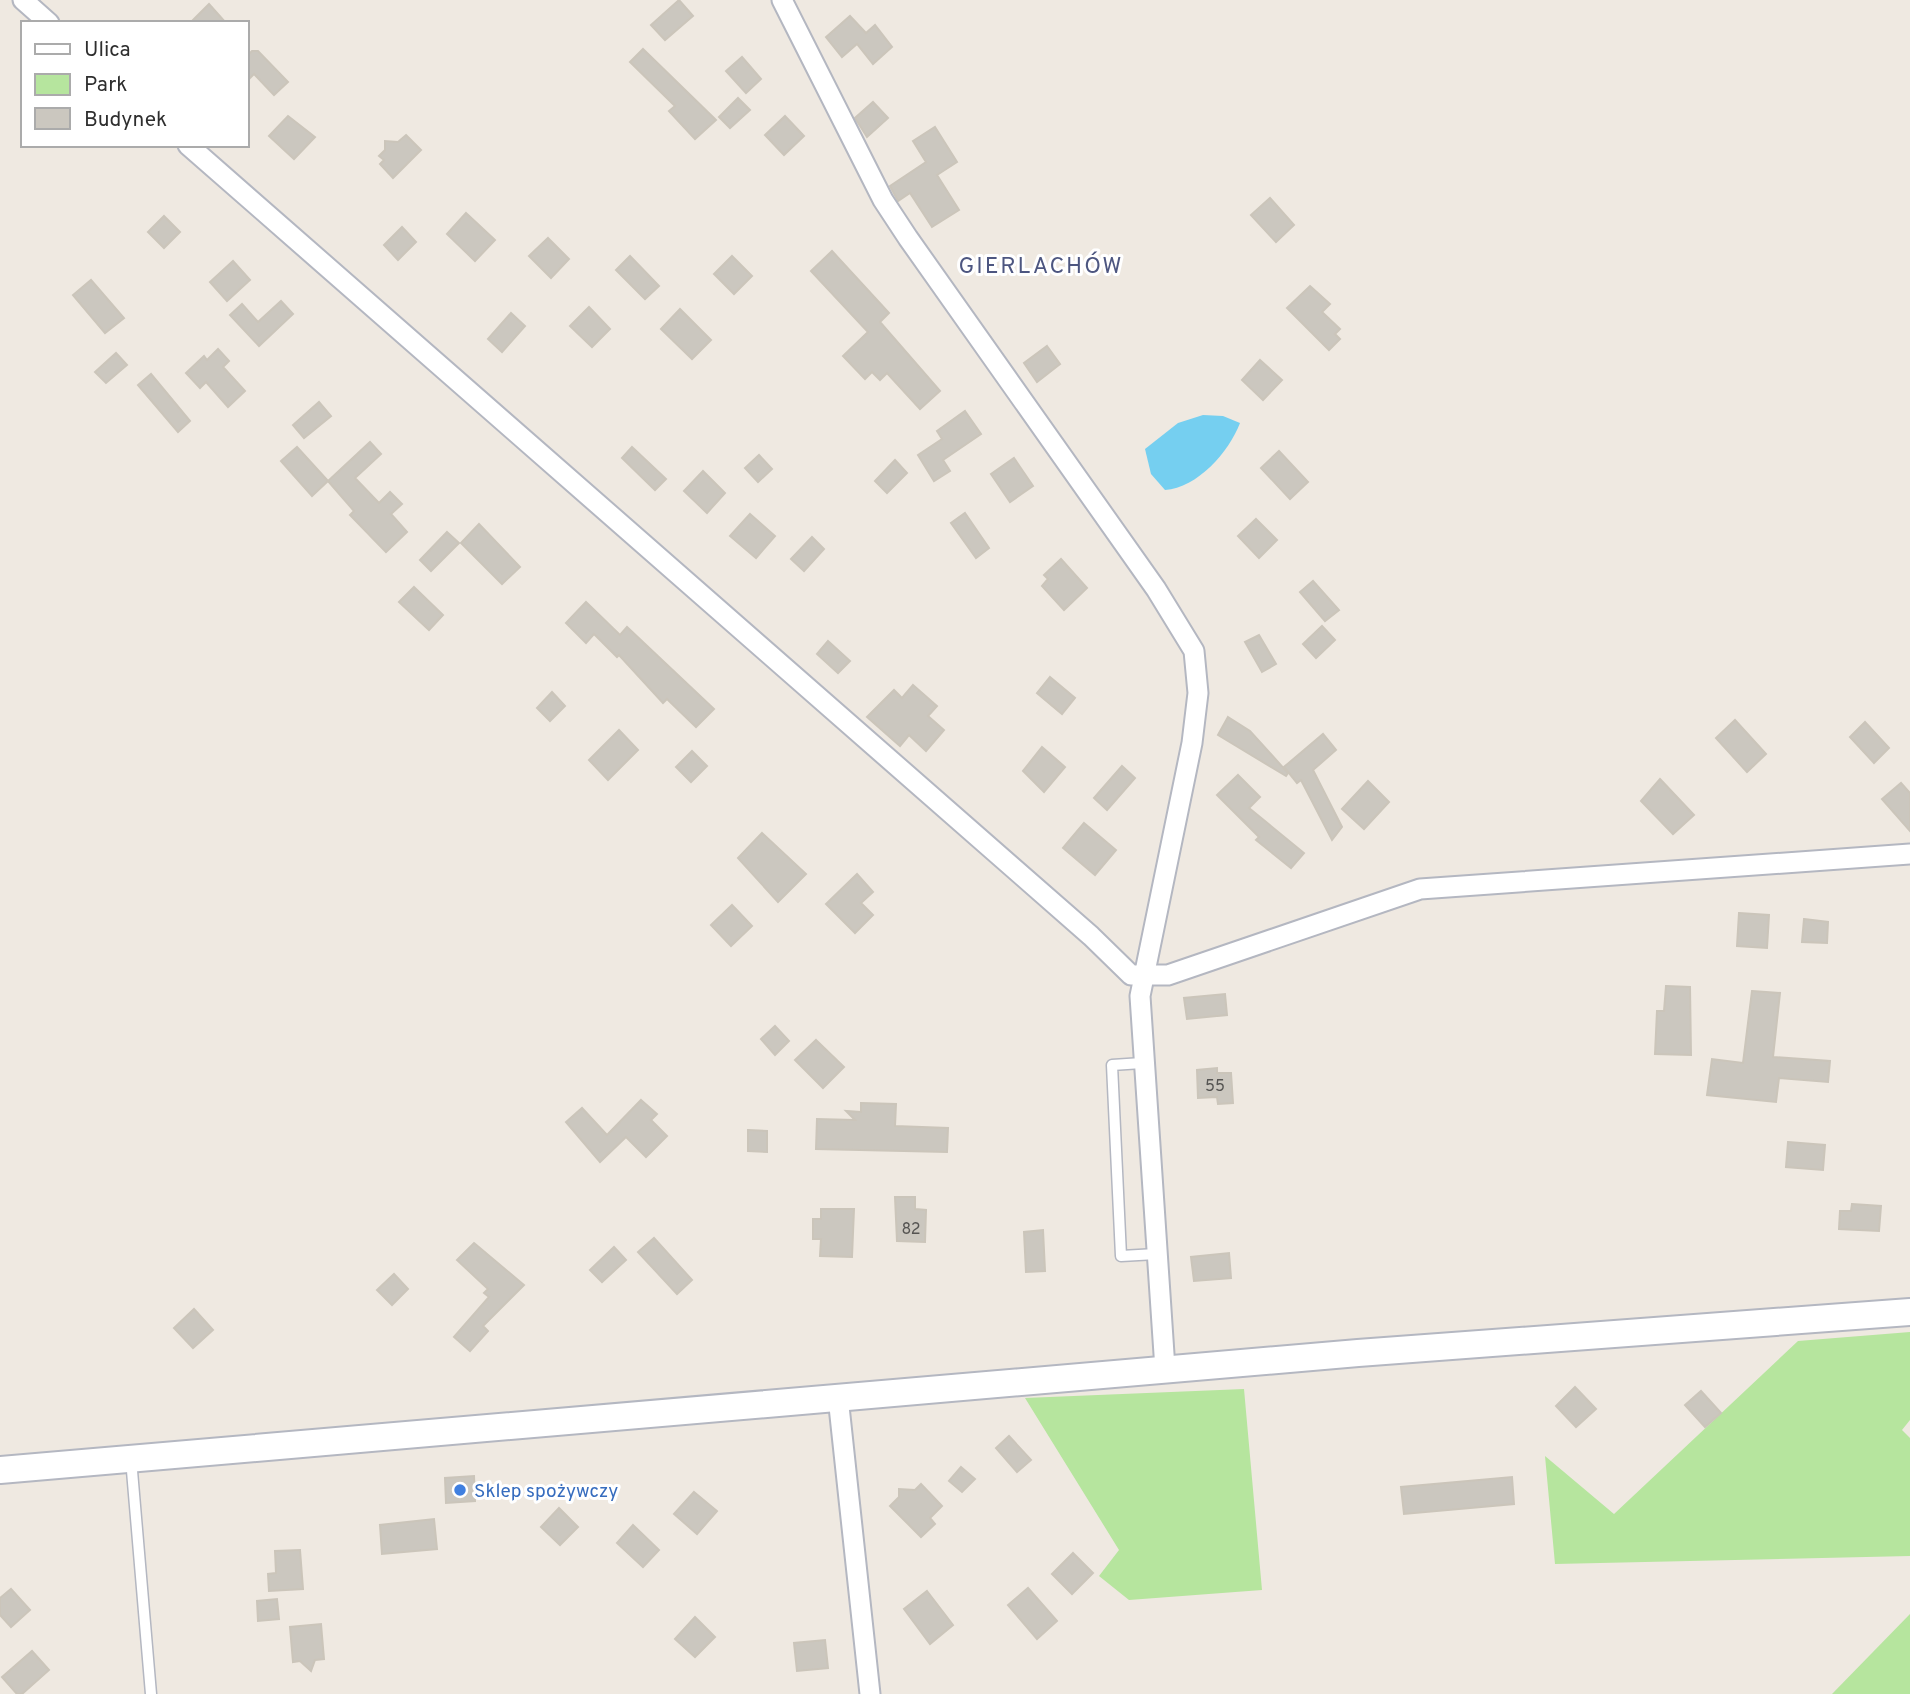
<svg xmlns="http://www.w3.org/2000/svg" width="1910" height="1694" font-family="Overpass,sans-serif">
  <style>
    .green { fill: #b6e59e }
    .water { fill: #75cff0 }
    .building { fill: #cbc7bf; stroke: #cbc5ba; stroke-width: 2 }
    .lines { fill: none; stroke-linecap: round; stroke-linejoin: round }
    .lane-casing { stroke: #b4b7c1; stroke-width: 13 }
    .street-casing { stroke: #b4b7c1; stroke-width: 23 }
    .secondary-casing { stroke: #b4b7c1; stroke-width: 30 }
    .lane { stroke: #fff; stroke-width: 10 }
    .street { stroke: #fff; stroke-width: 19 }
    .secondary { stroke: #fff; stroke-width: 26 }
    .shop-dot { fill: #3f7fe0; stroke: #fff; stroke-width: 2.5 }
    .labels { text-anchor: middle; stroke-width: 6; stroke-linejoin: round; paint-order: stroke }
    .number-label { font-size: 16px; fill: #555452 }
    .shop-label { font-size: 19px; fill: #366cbe; stroke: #fff; text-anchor: start }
    .quarter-label { font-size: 23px; letter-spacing: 2px; fill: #4d5680; stroke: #fff }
  </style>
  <rect width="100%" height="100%" fill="#efe9e1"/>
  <g class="green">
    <path d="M1910,1332v88l-8,10 8,8v118l-355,8 -10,-108 69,58 184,-173z"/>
    <path d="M1244,1389l18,201 -133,10 -30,-24 20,-26 -94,-152z"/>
    <path d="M1910,1614v80h-78z"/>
  </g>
  <path class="water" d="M1203,415l20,1 17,7c-11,29 -43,65 -75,67l-14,-16 -6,-25 33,-26z"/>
  <g class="building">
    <path d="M679,0l14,16 -28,24 -14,-15z"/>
    <path d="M209,4l17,19h-36z"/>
    <path d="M850,16l16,17 9,-8 17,22 -19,17 -16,-20 -15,13 -16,-20z"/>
    <path d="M643,49l73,71 -21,19 -26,-28 6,-5 -45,-44z"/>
    <path d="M252,51h6l30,31 -14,13 -20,-21 -7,7v-25z"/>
    <path d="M742,57l19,22 -15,14 -20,-22z"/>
    <path d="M738,98l12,12 -20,18 -11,-11z"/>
    <path d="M873,102l15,16 -21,19 -12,-19z"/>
    <path d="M288,116l27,21 -21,22 -25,-23z"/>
    <path d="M785,116l19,20 -20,19 -19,-20z"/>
    <path d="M935,127l22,35 -20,13 22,35 -27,17 -22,-34 -12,8 -8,-15 36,-24 -13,-21z"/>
    <path d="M406,135l15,15 -28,28 -13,-14 4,-4 -5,-4 6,-6v-9l13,1z"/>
    <path d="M1270,198l24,27 -18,17 -25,-27z"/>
    <path d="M466,213l29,27 -20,21 -28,-27z"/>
    <path d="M164,216l16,16 -16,16 -16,-16z"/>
    <path d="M402,227l14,15 -18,18 -14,-15z"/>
    <path d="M548,238l21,21 -18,19 -22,-22z"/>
    <path d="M832,251l57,62 -9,9 60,69 -20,18 -33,-36 -7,7 -8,-8 -7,7 -22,-23 25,-24 -57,-61z"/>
    <path d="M630,256l29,30 -14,13 -29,-29z"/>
    <path d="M732,256l20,20 -18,18 -20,-20z"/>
    <path d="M233,261l17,19 -23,21 -17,-19z"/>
    <path d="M91,280l33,38 -19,15 -32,-38z"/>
    <path d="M1310,286l20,18 -8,8 18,17 -5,5 5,5 -11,11 -42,-42z"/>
    <path d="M281,301l12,13 -34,32 -29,-31 12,-11 16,18z"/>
    <path d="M589,307l21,22 -18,18 -22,-21z"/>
    <path d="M680,309l31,31 -19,19 -31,-30z"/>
    <path d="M511,313l14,13 -23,26 -14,-13z"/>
    <path d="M1047,346l13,18 -23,18 -13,-19z"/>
    <path d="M218,349l11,12 -6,6 22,24 -17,16 -22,-25 -6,6 -14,-15 18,-17 3,4z"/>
    <path d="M116,353l11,12 -21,18 -11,-11z"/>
    <path d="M1260,360l22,20 -19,20 -21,-20z"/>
    <path d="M151,374l39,47 -12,11 -40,-47z"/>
    <path d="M319,402l12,14 -27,22 -11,-13z"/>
    <path d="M965,411l16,23 -38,26 7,11 -16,10 -16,-26 24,-16 -5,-8z"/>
    <path d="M370,442l11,12 -26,24 24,25 11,-11 12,12 -11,10 16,18 -21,20 -36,-37 4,-4 -26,-30z"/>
    <path d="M297,447l31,34 -16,15 -31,-35z"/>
    <path d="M632,447l34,32 -11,11 -33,-32z"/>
    <path d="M1279,451l29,31 -18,17 -29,-31z"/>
    <path d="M759,455l13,14 -14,13 -13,-14z"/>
    <path d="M1014,458l19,28 -23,16 -19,-28z"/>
    <path d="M895,460l12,13 -20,20 -12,-12z"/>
    <path d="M703,471l22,22 -18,20 -23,-22z"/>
    <path d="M965,513l24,35 -13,10 -25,-35z"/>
    <path d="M750,514l25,22 -19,22 -26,-22z"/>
    <path d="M1256,519l21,21 -18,18 -21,-22z"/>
    <path d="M479,524l41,43 -18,17 -41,-41z"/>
    <path d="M447,532l12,11 -28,28 -11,-11z"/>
    <path d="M812,537l12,12 -20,22 -13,-12z"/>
    <path d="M1061,559l26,29 -23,22 -22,-24 6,-7 -4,-4z"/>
    <path d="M1313,581l26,29 -14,11 -25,-29z"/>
    <path d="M414,587l29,28 -14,15 -30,-28z"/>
    <path d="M586,602l34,33 7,-8 87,82 -18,18 -29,-28 -4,4 -44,-48 -2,2 -23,-23 -8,9 -20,-20z"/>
    <path d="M1322,626l13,14 -19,18 -13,-14z"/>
    <path d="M1259,635l17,29 -14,8 -17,-30z"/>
    <path d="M828,641l22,20 -12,12 -21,-19z"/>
    <path d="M1050,677l25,21 -13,16 -25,-21z"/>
    <path d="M913,685l24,21 -9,10 16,14 -18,21 -17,-16 -9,11 -33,-29 27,-27 8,8z"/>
    <path d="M552,692l13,14 -15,15 -13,-13z"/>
    <path d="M1228,717l22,14 38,42 -2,3 -68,-41z"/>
    <path d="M1735,720l31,34 -19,18 -31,-34z"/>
    <path d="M1865,722l24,26 -15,15 -24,-26z"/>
    <path d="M619,730l19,20 -30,30 -19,-20z"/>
    <path d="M1323,734l13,16 -23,20 29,57 -10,13 -31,-60 -4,3 -13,-16z"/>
    <path d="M1042,747l23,20 -21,25 -21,-21z"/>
    <path d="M692,751l15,15 -16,16 -15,-15z"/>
    <path d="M1122,766l13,12 -28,32 -13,-12z"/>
    <path d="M1238,775l22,22 -11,11 55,45 -13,15 -35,-28 3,-3 -42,-42z"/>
    <path d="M1660,779l34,36 -21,19 -32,-33z"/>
    <path d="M1368,781l21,21 -25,27 -22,-20z"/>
    <path d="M1901,783l9,10v38l-28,-32z"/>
    <path d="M1084,823l32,27 -21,25 -32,-27z"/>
    <path d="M762,833l44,41 -28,28 -40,-44z"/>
    <path d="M857,874l16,18 -12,11 12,12 -18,18 -29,-29z"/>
    <path d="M732,905l20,21 -21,20 -20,-21z"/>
    <path d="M1739,913l30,2 -2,33 -30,-2z"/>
    <path d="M1804,919l24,3 -1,21 -25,-1z"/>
    <path d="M1666,986l24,1 1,68 -36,-1 2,-43h7z"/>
    <path d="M1752,991l28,2 -7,64 57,4 -2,21 -49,-4 -3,24 -69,-7 5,-36 31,4z"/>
    <path d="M1225,994l2,21 -40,4 -3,-21z"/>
    <path d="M775,1026l14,15 -14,14 -14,-16z"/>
    <path d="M816,1040l28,27 -21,21 -28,-28z"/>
    <path d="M1217,1068v5h14l2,30 -15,1 -1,-7 -19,1 -1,-28z"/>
    <path d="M641,1100l16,14 -6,6 16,16 -21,21 -20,-20 -26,25 -34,-40 16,-14 25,27z"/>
    <path d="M861,1103l35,1 -1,22 53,2 -1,24 -131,-3 1,-30 38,1 -9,-9 15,1z"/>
    <path d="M748,1130l19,1v21l-19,-1z"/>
    <path d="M1788,1142l37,3 -2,25 -37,-3z"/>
    <path d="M895,1197h20v12l11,1 -1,32 -28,-1z"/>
    <path d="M1852,1204l29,2 -2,25 -40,-2 1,-18h11z"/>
    <path d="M821,1209h33l-2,48 -32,-1 1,-17h-8v-20h8z"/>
    <path d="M1043,1230l2,41 -19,1 -2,-40z"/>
    <path d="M654,1238l38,42 -15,14 -39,-42z"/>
    <path d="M474,1243l50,42 -41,41 5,5 -18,20 -16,-14 35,-40 -5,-4 4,-4 -31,-29z"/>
    <path d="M614,1247l12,13 -24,22 -12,-12z"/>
    <path d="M1229,1253l2,25 -37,3 -3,-24z"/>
    <path d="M394,1274l14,15 -16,16 -15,-15z"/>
    <path d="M194,1309l19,21 -20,18 -19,-20z"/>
    <path d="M1575,1387l21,22 -20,18 -20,-21z"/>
    <path d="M1701,1391l20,22 -16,14 -20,-22z"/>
    <path d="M1009,1436l22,24 -14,12 -21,-24z"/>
    <path d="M961,1467l14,12 -13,13 -13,-11z"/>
    <path d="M474,1476l1,25 -29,2 -1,-25z"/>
    <path d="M1512,1477l2,27 -110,10 -3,-27z"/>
    <path d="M921,1484l21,22 -12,12 5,6 -14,13 -31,-31 9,-9v-8l16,1z"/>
    <path d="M694,1492l23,19 -20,23 -23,-20z"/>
    <path d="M559,1508l19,19 -18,18 -19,-18z"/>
    <path d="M434,1519l3,30 -55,5 -2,-29z"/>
    <path d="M633,1525l26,25 -16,17 -26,-24z"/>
    <path d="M300,1550l3,39 -34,2 -1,-17 8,-1 -1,-22z"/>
    <path d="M1073,1553l20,20 -21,21 -20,-20z"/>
    <path d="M1028,1588l29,33 -20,18 -29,-34z"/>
    <path d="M11,1589l19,21 -19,17 -11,-12v-17z"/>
    <path d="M927,1591l26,34 -23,19 -26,-35z"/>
    <path d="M277,1599l2,20 -21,2 -1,-20z"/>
    <path d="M695,1617l20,20 -20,20 -20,-18z"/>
    <path d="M321,1624l3,35 -9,1 -4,11 -11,-10 -7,1 -3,-35z"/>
    <path d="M825,1640l3,28 -31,3 -3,-28z"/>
    <path d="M32,1651l17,19 -27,24h-5l-15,-17z"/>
  </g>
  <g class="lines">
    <defs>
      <g id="lane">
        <path d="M1142,1063l-30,2 9,191 35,-2"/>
        <path d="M131,1459l20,235"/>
      </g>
      <g id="street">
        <path d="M23,0l26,23"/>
        <path d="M782,0l101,200 25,38 248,351 38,62 4,42 -6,50 -52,253 25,373"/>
        <path d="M188,145l903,791 40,39h37l252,-86 490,-35"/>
        <path d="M838,1397l32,297"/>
      </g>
      <path id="secondary" d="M0,1470l1358,-117 552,-41"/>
    </defs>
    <use href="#lane" class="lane-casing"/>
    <use href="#street" class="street-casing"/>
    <use href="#secondary" class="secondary-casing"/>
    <use href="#lane" class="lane"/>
    <use href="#street" class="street"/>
    <use href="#secondary" class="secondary"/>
  </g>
  <circle class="shop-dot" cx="460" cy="1490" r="7"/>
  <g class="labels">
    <g class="number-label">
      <text x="1215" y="1091">55</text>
      <text x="911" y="1234">82</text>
    </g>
    <g class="shop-label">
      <text x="474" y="1497">Sklep spożywczy</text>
    </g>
    <g class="quarter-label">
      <text x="1041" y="273">GIERLACHÓW</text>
    </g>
  </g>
  <rect x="21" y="21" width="228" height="126" fill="#ffffff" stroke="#ababab" stroke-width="2"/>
  <rect x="35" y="44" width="35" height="10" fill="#ffffff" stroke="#ababab" stroke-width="2"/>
  <text x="84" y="56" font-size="21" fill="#2e2e2e">Ulica</text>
  <rect x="35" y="74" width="35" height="21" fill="#b6e59e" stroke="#ababab" stroke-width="2"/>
  <text x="84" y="91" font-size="21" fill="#2e2e2e">Park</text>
  <rect x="35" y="108" width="35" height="21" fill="#cbc7bf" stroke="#ababab" stroke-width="2"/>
  <text x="84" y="126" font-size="21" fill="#2e2e2e">Budynek</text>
</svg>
